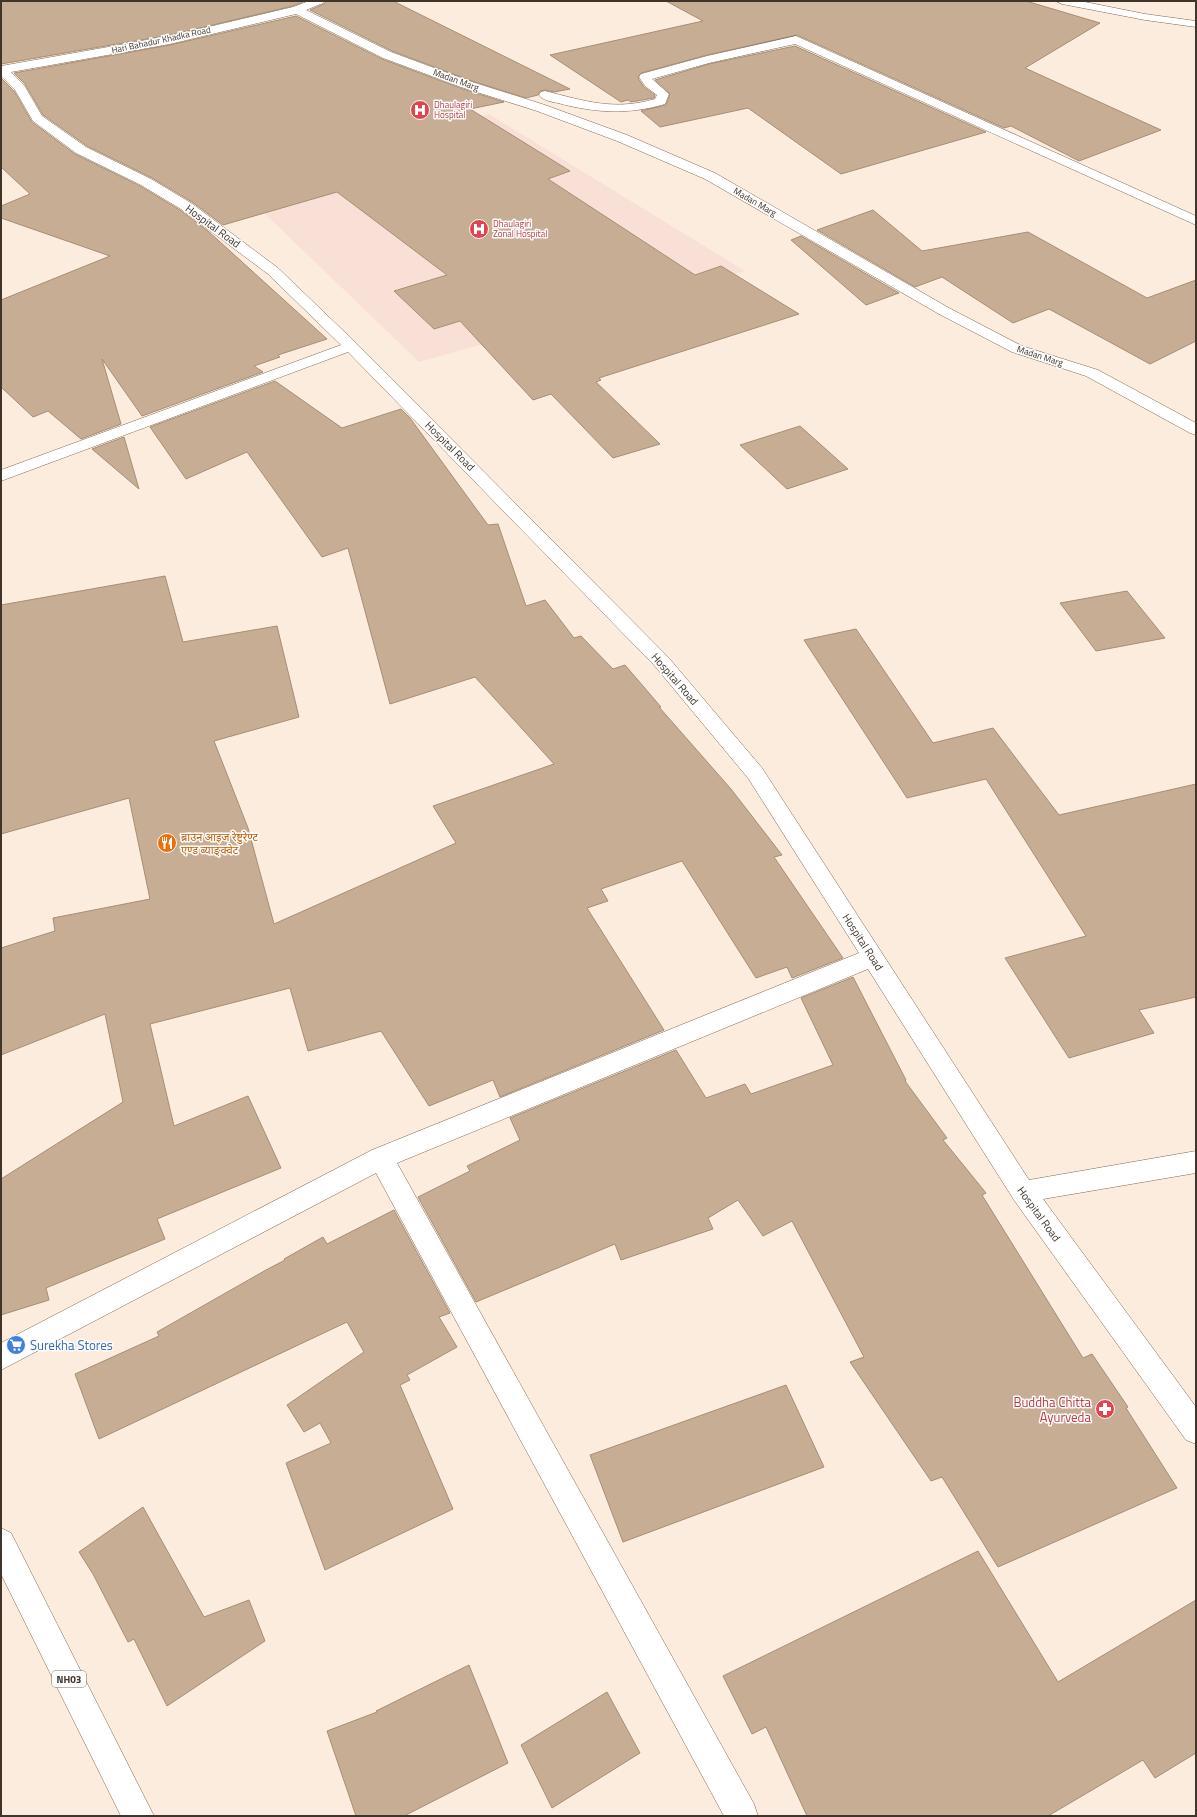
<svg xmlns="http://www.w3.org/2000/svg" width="1197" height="1817" font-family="'Titillium Web','Noto Sans Devanagari',sans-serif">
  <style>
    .medical { fill: #f8e0d6 }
    .building { fill: #c6ad94; stroke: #a68e76 }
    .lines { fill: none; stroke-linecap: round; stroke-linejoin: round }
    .minor-casing { stroke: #806952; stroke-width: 1 }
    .secondary-casing { stroke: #806952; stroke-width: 1 }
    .primary-casing { stroke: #806952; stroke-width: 1 }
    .minor { fill: #fff; fill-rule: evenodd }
    .secondary { fill: #fff; fill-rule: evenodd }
    .primary { fill: #fff; fill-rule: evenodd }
    .labels { text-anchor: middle; stroke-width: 3; stroke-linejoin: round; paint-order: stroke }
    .far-street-label { font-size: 9px; fill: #3f352b; stroke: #fdfdfd }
    .far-health-label { font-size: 9px; fill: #be3a42; stroke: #fdfdfd; text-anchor: start }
    .shield { fill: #fdfdfd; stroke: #78716a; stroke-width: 1 }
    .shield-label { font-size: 10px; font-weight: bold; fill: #3f352b }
    .street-label { font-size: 11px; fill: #3f352b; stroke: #fdfdfd }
    .food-label { font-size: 11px; fill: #c56008; stroke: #fdfdfd; text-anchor: start }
    .near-shop-label { font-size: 13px; fill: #366cbe; stroke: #fdfdfd; text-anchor: start }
    .near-health-label { font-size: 13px; fill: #be3a42; stroke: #fdfdfd; text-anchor: end }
  </style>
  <rect width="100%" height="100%" fill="#fcecdd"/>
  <path class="medical" d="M489,114l256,157 -326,91 -182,-175z"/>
  <g class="building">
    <path d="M1,1h304l-12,5 -123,29 -169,29z"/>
    <path d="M326,1h67l177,88 -16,3 -9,-2 -5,1 -2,4 -12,3 -54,-17 -80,-30 -82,-41 14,-6z"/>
    <path d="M666,1h360l74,22 -75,45 136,62 -82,31 -68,-35 -7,2 -207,-93 -90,20 -66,18 -3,5 6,9 11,8 -1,3 -23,4 -3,-2 -7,2 -71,-47 153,-34z"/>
    <path d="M296,16l86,43 81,30 41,13 -34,7 100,62 -22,8 147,96 26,-9 78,48 -200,64 2,2 -5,2 64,62 -47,14 -62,-64 -18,6 -73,-79 -26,8 -40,-38 53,-16 -110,-83 -114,33 -31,-23 -40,-24 -65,-32 -44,-31 -18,-31 -11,-11 156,-28z"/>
    <path d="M795,46l191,86 -145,42 -93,-66 -88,19 -19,-16 25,-6 4,-11 -15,-14 54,-16z"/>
    <path d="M1,78l13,13 18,31 43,32 65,32 40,24 28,21 119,108 -49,16 2,2 -26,9 9,6 -121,44 -40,-57 19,65 -40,15 -33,-28 -15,6 -32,-30v-87l109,-44 -109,-38v-12l29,-12 -29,-27z"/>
    <path d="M873,210l49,41 106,-19 119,66 49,-18v61l-46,23 -101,-55 -36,14 -71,-46 -27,10 -98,-57z"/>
    <path d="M801,236l98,57 -33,12 -75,-65z"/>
    <path d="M275,381l67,47 59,-19 9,9 78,107 10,-1 28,82 19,-6 29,38 7,-2 32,33 12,-4 36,42h-2l72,82 51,66 -8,2 69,101 -51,20 -5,-11 -31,11 -74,-117 -81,28 7,12 -21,7 77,122 -164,67 -7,-17 -64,26 -48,-75 -73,20 -18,-63 -140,36 24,102 74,-30 33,72 -124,51 8,20 -119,49 3,12 -48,15v-136l122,-77 -18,-88 -104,41v-107l54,-17 -2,-13 97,-19 -21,-101 -128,36v-229l164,-29 18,66 94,-16 22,91 -85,24 34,87 26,96 182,-81 -23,-37 121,-42 -79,-87 -85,27 -42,-156 -26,9 -75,-105 -61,27 -36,-52z"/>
    <path d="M800,426l48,43 -61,20 -47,-44z"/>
    <path d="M124,437l15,52 -47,-40z"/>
    <path d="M1127,591l38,47 -69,13 -36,-48z"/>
    <path d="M856,629l77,114 60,-15 66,87 137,-31v213l-57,13 15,23 -85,25 -64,-100 81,-22 -100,-157 -79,19 -103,-158z"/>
    <path d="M853,977l53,103 -1,1 42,57 -4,2 43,53 -4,2 101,163 9,-4 36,53 -2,1 51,80 -179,79 -56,-90 -11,4 -81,-119 14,-5 -72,-136 -29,15 -25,-36 -30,18 5,11 -92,31 -6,-16 -139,58 -58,-105 52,-26 -3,-5 53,-26 -10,-22 166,-68 30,48 39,-14 6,10 82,-29 -32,-67z"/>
    <path d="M394,1210l56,103 -11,4 18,30 -50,28 3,5 -10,5 53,124 -128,61 -39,-107 45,-20 -11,-20 -16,9 -17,-27 77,-53 -17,-30 -248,117 -24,-65 84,-38 -2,-4 109,-62 19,-10 -1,-1 39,-22 4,7z"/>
    <path d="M786,1385l38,82 -201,75 -33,-87z"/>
    <path d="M143,1507l61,110 45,-17 16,41 -98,65 -33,-67 -6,3 -35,-68 -14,-22z"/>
    <path d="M978,1551l80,131 138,-82v153l-41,25 -12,-18 -95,56h-241l-41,-89 -14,7 -29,-58z"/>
    <path d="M469,1665l39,98 -104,53h-48l-29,-85 50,-19 -1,-1z"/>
    <path d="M607,1692l33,61 -88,55 -31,-63z"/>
  </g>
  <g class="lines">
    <defs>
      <g id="minor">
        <path d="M309,1h16l-2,2 -17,7 85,42 81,30 73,23 82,30 88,38 234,135 73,38 76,24 98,53v12l-6,-2 -104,-57 -74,-24 -73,-38 -234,-135 -88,-38 -80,-30 -73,-23 -81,-30 -87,-44 -126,30 -159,28 13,13 18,31 44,31 65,32 40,24 87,65 78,75 312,314 94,111 267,412 167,-29v22l-153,26 153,208v37l-10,-4 -172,-240 -146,-231 -471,194 357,641 4,12h-34l-348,-643 -375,197v-27l371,-193 487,-197 -111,-175 -94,-113 -306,-313 -347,129v-11l340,-125 -73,-71 -87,-65 -40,-24 -65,-32 -43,-32 -18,-31 -14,-14v-10l169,-30 123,-29z"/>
        <path d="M796,36l400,180v9l-401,-181 -86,19 -57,16 17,15 -4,10c-36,11 -70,9 -107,-1 -6,-1 -16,-3 -19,-8l2,-3 4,-1c40,10 69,20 110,8l2,-4 -12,-9 -6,-9 2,-3 66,-18z"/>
      </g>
      <path id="secondary" d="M1056,1h24l65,13 51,7v6l-51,-7 -83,-16z"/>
      <path id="primary" d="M1,1528l10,5 143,283h-33l-120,-242z"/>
    </defs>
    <use href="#minor" class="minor-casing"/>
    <use href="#secondary" class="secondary-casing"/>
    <use href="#primary" class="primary-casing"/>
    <use href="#minor" class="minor"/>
    <use href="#secondary" class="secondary"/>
    <use href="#primary" class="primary"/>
  </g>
  <defs>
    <symbol id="hospital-disc" viewBox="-11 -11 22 22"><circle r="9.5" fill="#e0444e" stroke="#fdfdfd"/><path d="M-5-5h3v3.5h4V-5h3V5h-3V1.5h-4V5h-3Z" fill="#fff"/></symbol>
    <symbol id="restaurant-disc" viewBox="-11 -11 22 22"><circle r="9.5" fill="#e8710a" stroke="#fdfdfd"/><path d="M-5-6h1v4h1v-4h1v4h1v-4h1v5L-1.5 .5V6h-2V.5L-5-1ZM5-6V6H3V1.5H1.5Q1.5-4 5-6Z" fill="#fff"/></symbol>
    <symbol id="supermarket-disc" viewBox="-11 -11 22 22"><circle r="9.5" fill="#3f7fe0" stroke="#fdfdfd"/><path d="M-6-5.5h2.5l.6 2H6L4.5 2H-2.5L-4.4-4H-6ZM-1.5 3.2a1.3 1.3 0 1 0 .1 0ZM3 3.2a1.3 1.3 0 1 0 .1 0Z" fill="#fff"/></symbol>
    <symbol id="pharmacy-disc" viewBox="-11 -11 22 22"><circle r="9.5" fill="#e0444e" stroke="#fdfdfd"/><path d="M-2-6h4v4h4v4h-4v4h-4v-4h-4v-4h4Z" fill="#fff"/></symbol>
  </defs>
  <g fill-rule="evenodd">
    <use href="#hospital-disc" x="409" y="99" width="22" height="22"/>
    <use href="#hospital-disc" x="468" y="218" width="22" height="22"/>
    <use href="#restaurant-disc" x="156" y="832" width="22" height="22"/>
    <use href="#supermarket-disc" x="5" y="1334" width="22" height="22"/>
    <use href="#pharmacy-disc" x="1094" y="1398" width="22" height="22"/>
  </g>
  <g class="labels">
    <g class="far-street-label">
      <text transform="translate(161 40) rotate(-12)" y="3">Hari Bahadur Khadka Road</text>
      <text transform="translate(456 80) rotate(20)" y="3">Madan Marg</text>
      <text transform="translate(755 202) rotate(30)" y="3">Madan Marg</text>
      <text transform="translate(1040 356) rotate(18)" y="3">Madan Marg</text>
    </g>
    <g class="far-health-label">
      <text x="434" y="108">Dhaulagiri<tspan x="434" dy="10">Hospital</tspan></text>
      <text x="493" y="227">Dhaulagiri<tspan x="493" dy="10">Zonal Hospital</tspan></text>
    </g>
    <rect class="shield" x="52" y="1671" width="34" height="16" rx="3"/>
    <g class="shield-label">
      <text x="69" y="1683">NH03</text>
    </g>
    <g class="street-label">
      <text transform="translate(213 226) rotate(36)" y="4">Hospital Road</text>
      <text transform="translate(450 446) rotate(45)" y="4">Hospital Road</text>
      <text transform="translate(675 679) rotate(49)" y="4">Hospital Road</text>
      <text transform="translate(863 942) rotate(57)" y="4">Hospital Road</text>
      <text transform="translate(1039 1214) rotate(54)" y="4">Hospital Road</text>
    </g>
    <g class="food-label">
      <text x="181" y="841">ब्राउन आइज रेष्टुरेण्ट<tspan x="181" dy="13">एण्ड ब्याङ्क्वेट</tspan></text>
    </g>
    <g class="near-shop-label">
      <text x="30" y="1350">Surekha Stores</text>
    </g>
    <g class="near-health-label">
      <text x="1091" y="1407">Buddha Chitta<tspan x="1091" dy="15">Ayurveda</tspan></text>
    </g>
  </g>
  <rect width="1197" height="1817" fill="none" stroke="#3f352b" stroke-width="4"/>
</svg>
